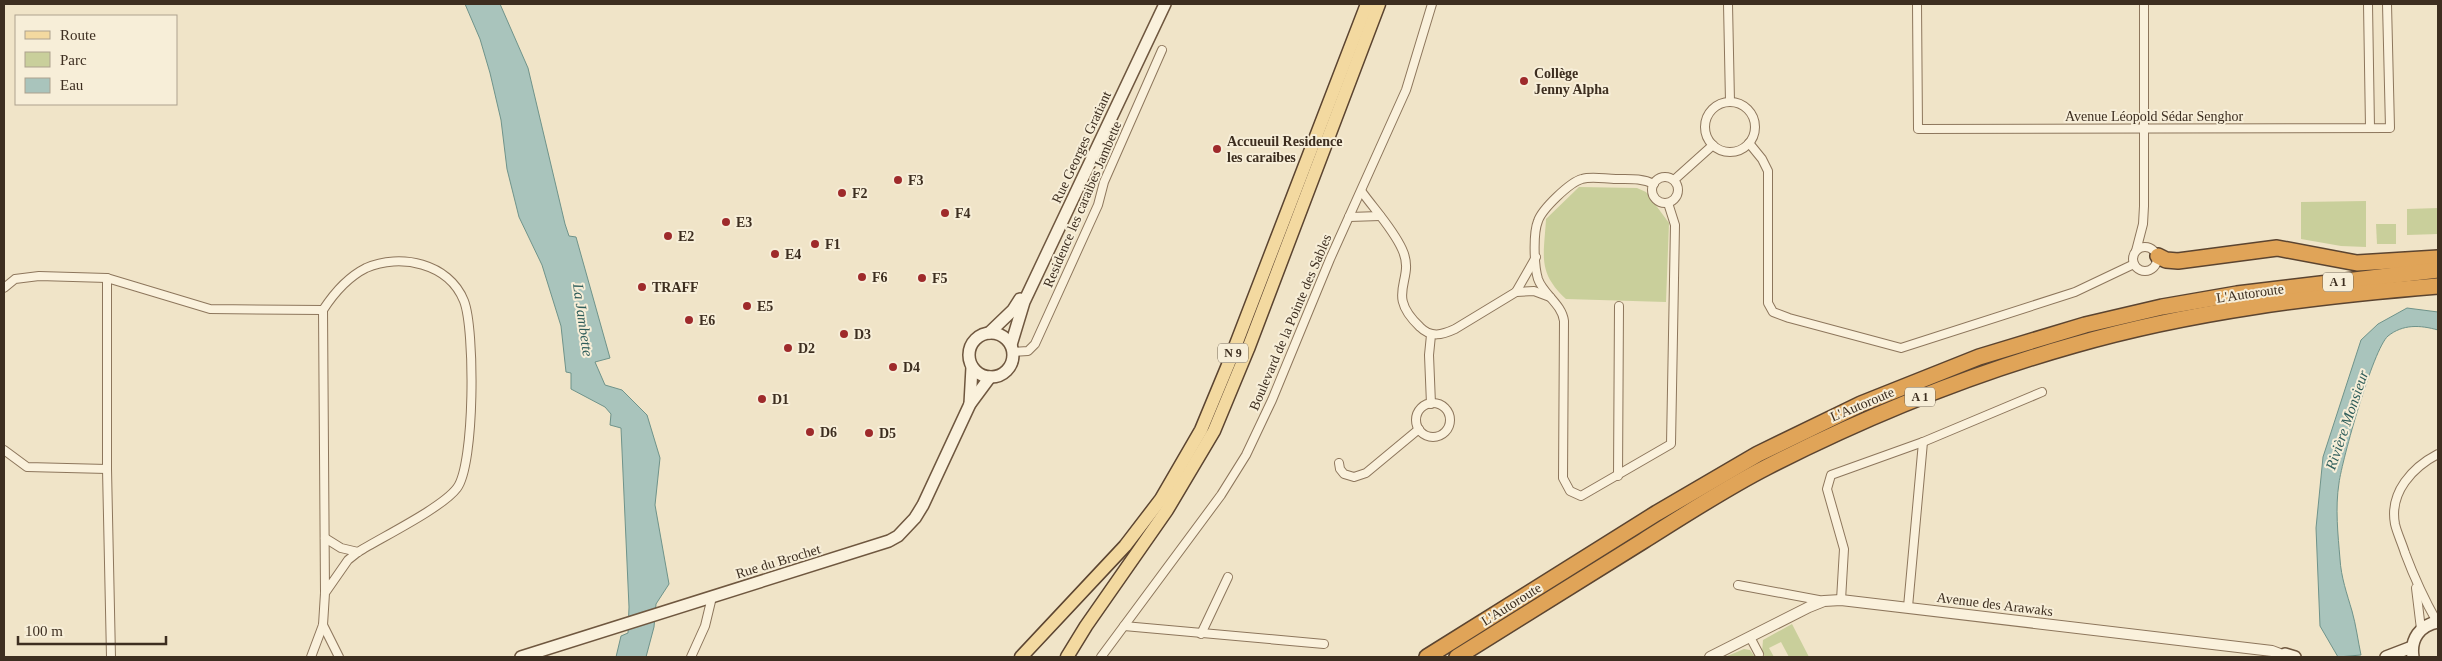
<svg xmlns="http://www.w3.org/2000/svg" width="2442" height="661" font-family="Georgia,serif">
  <style>
    .green { fill: #c9cf9b }
    .water { fill: #a9c4bc; stroke: #6f938a }
    .lines { fill: none; stroke-linecap: round; stroke-linejoin: round }
    .minor-casing { stroke: #8d765c; stroke-width: 10 }
    .tertiary-casing { stroke: #8d765c; stroke-width: 12 }
    .secondary-casing { stroke: #6f573f; stroke-width: 14 }
    .primary-casing { stroke: #5b4430; stroke-width: 15 }
    .motorway-casing { stroke: #5b4430; stroke-width: 18 }
    .minor { stroke: #faf1dc; stroke-width: 8 }
    .tertiary { stroke: #faf1dc; stroke-width: 10 }
    .secondary { stroke: #faf1dc; stroke-width: 11 }
    .primary { stroke: #f3d9a0; stroke-width: 12 }
    .motorway { stroke: #e0a458; stroke-width: 15 }
    .poi-dot { fill: #9e2a2b; stroke: #f7eed8; stroke-width: 2 }
    .labels { text-anchor: middle; stroke-width: 4; stroke-linejoin: round; paint-order: stroke }
    .shield { fill: #f7eed8; stroke: #756857; stroke-width: 1 }
    .shield-label { font-size: 12px; font-weight: bold; fill: #3d2e20 }
    .poi-label { font-size: 14px; font-weight: bold; fill: #3d2e20; stroke: #f7eed8; text-anchor: start }
    .street-label { font-size: 14px; fill: #3d2e20; stroke: #f7eed8 }
    .water-label { font-size: 15px; font-style: italic; fill: #2f5d5a; stroke: #f7eed8 }
  </style>
  <rect width="100%" height="100%" fill="#f0e4c8"/>
  <g class="green">
    <path d="M1579,187l58,1 9,4 23,31 -3,79 -100,-3c-29,-27 -22,-43 -20,-80z"/>
    <path d="M2366,201v46l-25,-1 -40,-7v-37z"/>
    <path d="M2438,208v26l-31,1v-26z"/>
    <path d="M2376,224h20v20h-19z"/>
    <path d="M1792,624l17,33h-20l-8,-15 -12,6 5,9h-9l-3,-5 1,-12z"/>
    <path d="M1744,649l6,1 5,7h-30z"/>
  </g>
  <g class="water">
    <path d="M465,4h35l28,64 37,156 4,12 7,1 34,121 -15,4 10,23 17,5 25,25 13,43 -5,47 14,79 -13,20 -2,23 -8,30h-30l5,-21 7,-3 1,-26 -8,-179 -11,-3 1,-11 -6,-7 -34,-18v-16l-5,-1 -5,-46 -19,-61 -23,-48 -12,-48 -6,-49 -11,-47 -10,-34z"/>
    <path d="M2407,308l31,4v18c-18,-5 -35,-6 -50,6 -15,13 -46,124 -49,147 -4,25 -1,52 1,76 1,18 7,35 12,52 4,14 6,30 9,44l-23,2 -18,-31 -4,-98 7,-71 38,-117 17,-16z"/>
  </g>
  <g class="lines">
    <defs>
      <g id="minor">
        <path d="M1728,4l2,98"/>
        <path d="M1917,4l1,125 472,-1 -3,-124"/>
        <path d="M2368,4l2,124"/>
        <circle cx="1730" cy="127" r="25"/>
        <path d="M1749,143l13,16 6,12v132l5,9 16,6 112,30 174,-56 59,-28"/>
        <circle cx="1665" cy="190" r="13"/>
        <path d="M1674,180l39,-35"/>
        <path d="M1654,184c-12,-6 -24,-5 -38,-5 -11,0 -24,-3 -34,0 -12,3 -40,30 -44,42 -5,12 -4,45 0,58 5,15 24,25 26,42l-1,157 7,13 11,5 90,-52 4,-219 -7,-22"/>
        <path d="M1362,192c13,18 31,37 40,57 15,32 -19,43 18,78 11,11 22,8 35,2l61,-37 20,-35"/>
        <path d="M1349,217l31,-1"/>
        <circle cx="2145" cy="259" r="12"/>
        <path d="M2136,251l7,-27 1,-18v-202"/>
        <path d="M107,278v191l4,188"/>
        <path d="M4,288l11,-9 24,-3 68,2 103,31 113,1"/>
        <path d="M1516,292l18,-1 16,6"/>
        <path d="M1013,352l15,-1 7,-7 63,-139 6,-23 58,-132"/>
        <circle cx="1433" cy="420" r="17"/>
        <path d="M1431,404l-2,-49 2,-20"/>
        <path d="M4,450l23,17 80,2"/>
        <path d="M1339,463l1,6 4,5 10,3 12,-4 53,-44"/>
        <path d="M1618,476l1,-170"/>
        <path d="M325,538l16,10 17,4"/>
        <path d="M1738,585l86,16"/>
        <path d="M2416,588l5,41"/>
        <path d="M1841,600l3,-51 -17,-60 4,-14 92,-33 119,-50"/>
        <path d="M1908,607l15,-165"/>
        <path d="M2437,622c-13,-23 -23,-45 -32,-69 -3,-10 -8,-20 -10,-29 -6,-32 18,-57 43,-70"/>
        <path d="M323,625l16,32"/>
        <path d="M1124,626l200,18"/>
        <path d="M1201,634l27,-57"/>
        <path d="M1750,637l9,17"/>
        <path d="M311,657l12,-32 2,-32 -2,-283c11,-17 25,-33 43,-42 34,-15 83,-5 98,33 11,28 11,163 -7,187 -15,20 -75,49 -99,64l-10,8 -23,33"/>
        <path d="M691,657l14,-31 7,-29"/>
        <path d="M1101,657l120,-162 25,-40 26,-55 58,-141 76,-169 26,-86"/>
      </g>
      <path id="tertiary" d="M1710,657l99,-50 15,-6 17,-1 431,51 16,6"/>
      <g id="secondary">
        <circle cx="991" cy="355" r="22"/>
        <path d="M989,333l24,-23 7,-11"/>
        <path d="M1011,345l13,-43 141,-298"/>
        <path d="M970,404l2,-37"/>
        <path d="M2285,654l10,3"/>
        <path d="M521,657l368,-116 9,-5 17,-18 8,-13 47,-101 20,-27"/>
        <path d="M2386,657l26,-10"/>
        <path d="M2413,657c-3,-18 7,-32 25,-35"/>
      </g>
      <g id="primary">
        <path d="M1021,657l104,-111 36,-47 40,-69 27,-65 139,-361"/>
        <path d="M1067,657l19,-31 81,-116 47,-79 34,-82 131,-345"/>
      </g>
      <g id="motorway">
        <path d="M2158,256l8,4 12,1 99,-13 80,15 81,-5"/>
        <path d="M1427,657l230,-144 101,-59 103,-50 118,-47 106,-32 77,-18 75,-13 201,-24"/>
        <path d="M1457,657c62,-38 124,-77 186,-116 40,-25 81,-52 124,-74 98,-50 201,-92 307,-122 118,-34 242,-49 364,-59"/>
      </g>
    </defs>
    <use href="#minor" class="minor-casing"/>
    <use href="#tertiary" class="tertiary-casing"/>
    <use href="#secondary" class="secondary-casing"/>
    <use href="#primary" class="primary-casing"/>
    <use href="#motorway" class="motorway-casing"/>
    <use href="#minor" class="minor"/>
    <use href="#tertiary" class="tertiary"/>
    <use href="#secondary" class="secondary"/>
    <use href="#primary" class="primary"/>
    <use href="#motorway" class="motorway"/>
  </g>
  <g class="poi-dot">
    <circle cx="1524" cy="81" r="5"/>
    <circle cx="1217" cy="149" r="5"/>
    <circle cx="898" cy="180" r="5"/>
    <circle cx="842" cy="193" r="5"/>
    <circle cx="945" cy="213" r="5"/>
    <circle cx="726" cy="222" r="5"/>
    <circle cx="668" cy="236" r="5"/>
    <circle cx="815" cy="244" r="5"/>
    <circle cx="775" cy="254" r="5"/>
    <circle cx="862" cy="277" r="5"/>
    <circle cx="922" cy="278" r="5"/>
    <circle cx="642" cy="287" r="5"/>
    <circle cx="747" cy="306" r="5"/>
    <circle cx="689" cy="320" r="5"/>
    <circle cx="844" cy="334" r="5"/>
    <circle cx="788" cy="348" r="5"/>
    <circle cx="893" cy="367" r="5"/>
    <circle cx="762" cy="399" r="5"/>
    <circle cx="810" cy="432" r="5"/>
    <circle cx="869" cy="433" r="5"/>
  </g>
  <g class="labels">
    <g class="shield">
      <rect x="2323" y="272.5" width="30" height="19" rx="4"/>
      <rect x="1218" y="343.5" width="30" height="19" rx="4"/>
      <rect x="1905" y="387.5" width="30" height="19" rx="4"/>
    </g>
    <g class="shield-label">
      <text x="2338" y="286">A 1</text>
      <text x="1233" y="357">N 9</text>
      <text x="1920" y="401">A 1</text>
    </g>
    <g class="poi-label">
      <text x="1534" y="78">Collège<tspan x="1534" dy="16">Jenny Alpha</tspan></text>
      <text x="1227" y="146">Accueuil Residence<tspan x="1227" dy="16">les caraibes</tspan></text>
      <text x="908" y="185">F3</text>
      <text x="852" y="198">F2</text>
      <text x="955" y="218">F4</text>
      <text x="736" y="227">E3</text>
      <text x="678" y="241">E2</text>
      <text x="825" y="249">F1</text>
      <text x="785" y="259">E4</text>
      <text x="872" y="282">F6</text>
      <text x="932" y="283">F5</text>
      <text x="652" y="292">TRAFF</text>
      <text x="757" y="311">E5</text>
      <text x="699" y="325">E6</text>
      <text x="854" y="339">D3</text>
      <text x="798" y="353">D2</text>
      <text x="903" y="372">D4</text>
      <text x="772" y="404">D1</text>
      <text x="820" y="437">D6</text>
      <text x="879" y="438">D5</text>
    </g>
    <g class="street-label">
      <text x="2154" y="121">Avenue Léopold Sédar Senghor</text>
      <text transform="translate(1081 147) rotate(-65)" y="5">Rue Georges Gratiant</text>
      <text transform="translate(1082 204) rotate(-67)" y="5">Residence les caraibes Jambette</text>
      <text transform="translate(2250 293) rotate(-8)" y="5">L'Autoroute</text>
      <text transform="translate(1290 322) rotate(-67)" y="5">Boulevard de la Pointe des Sables</text>
      <text transform="translate(1862 404) rotate(-23)" y="5">L'Autoroute</text>
      <text transform="translate(778 561) rotate(-17)" y="5">Rue du Brochet</text>
      <text transform="translate(1511 604) rotate(-32)" y="5">L'Autoroute</text>
      <text transform="translate(1995 604) rotate(7)" y="5">Avenue des Arawaks</text>
    </g>
    <g class="water-label">
      <text transform="translate(583 320) rotate(82)" y="5">La Jambette</text>
      <text transform="translate(2347 420) rotate(-71)" y="5">Rivière Monsieur</text>
    </g>
  </g>
  <rect width="2442" height="661" fill="none" stroke="#3d2e20" stroke-width="10"/>
  <rect x="15" y="15" width="162" height="90" fill="#f7eed8" stroke="#ada18e"/>
  <rect x="25" y="31" width="25" height="8" fill="#f3d9a0" stroke="#ada18e"/>
  <text x="60" y="40" font-size="15" fill="#3d2e20">Route</text>
  <rect x="25" y="52" width="25" height="15" fill="#c9cf9b" stroke="#ada18e"/>
  <text x="60" y="65" font-size="15" fill="#3d2e20">Parc</text>
  <rect x="25" y="78" width="25" height="15" fill="#a9c4bc" stroke="#ada18e"/>
  <text x="60" y="90" font-size="15" fill="#3d2e20">Eau</text>
  <path d="M18 636v8h148v-8" fill="none" stroke="#3d2e20" stroke-width="2.5"/>
  <text x="25" y="636" font-size="15" fill="#3d2e20" stroke="#f7eed8" stroke-width="4" paint-order="stroke">100 m</text>
</svg>
